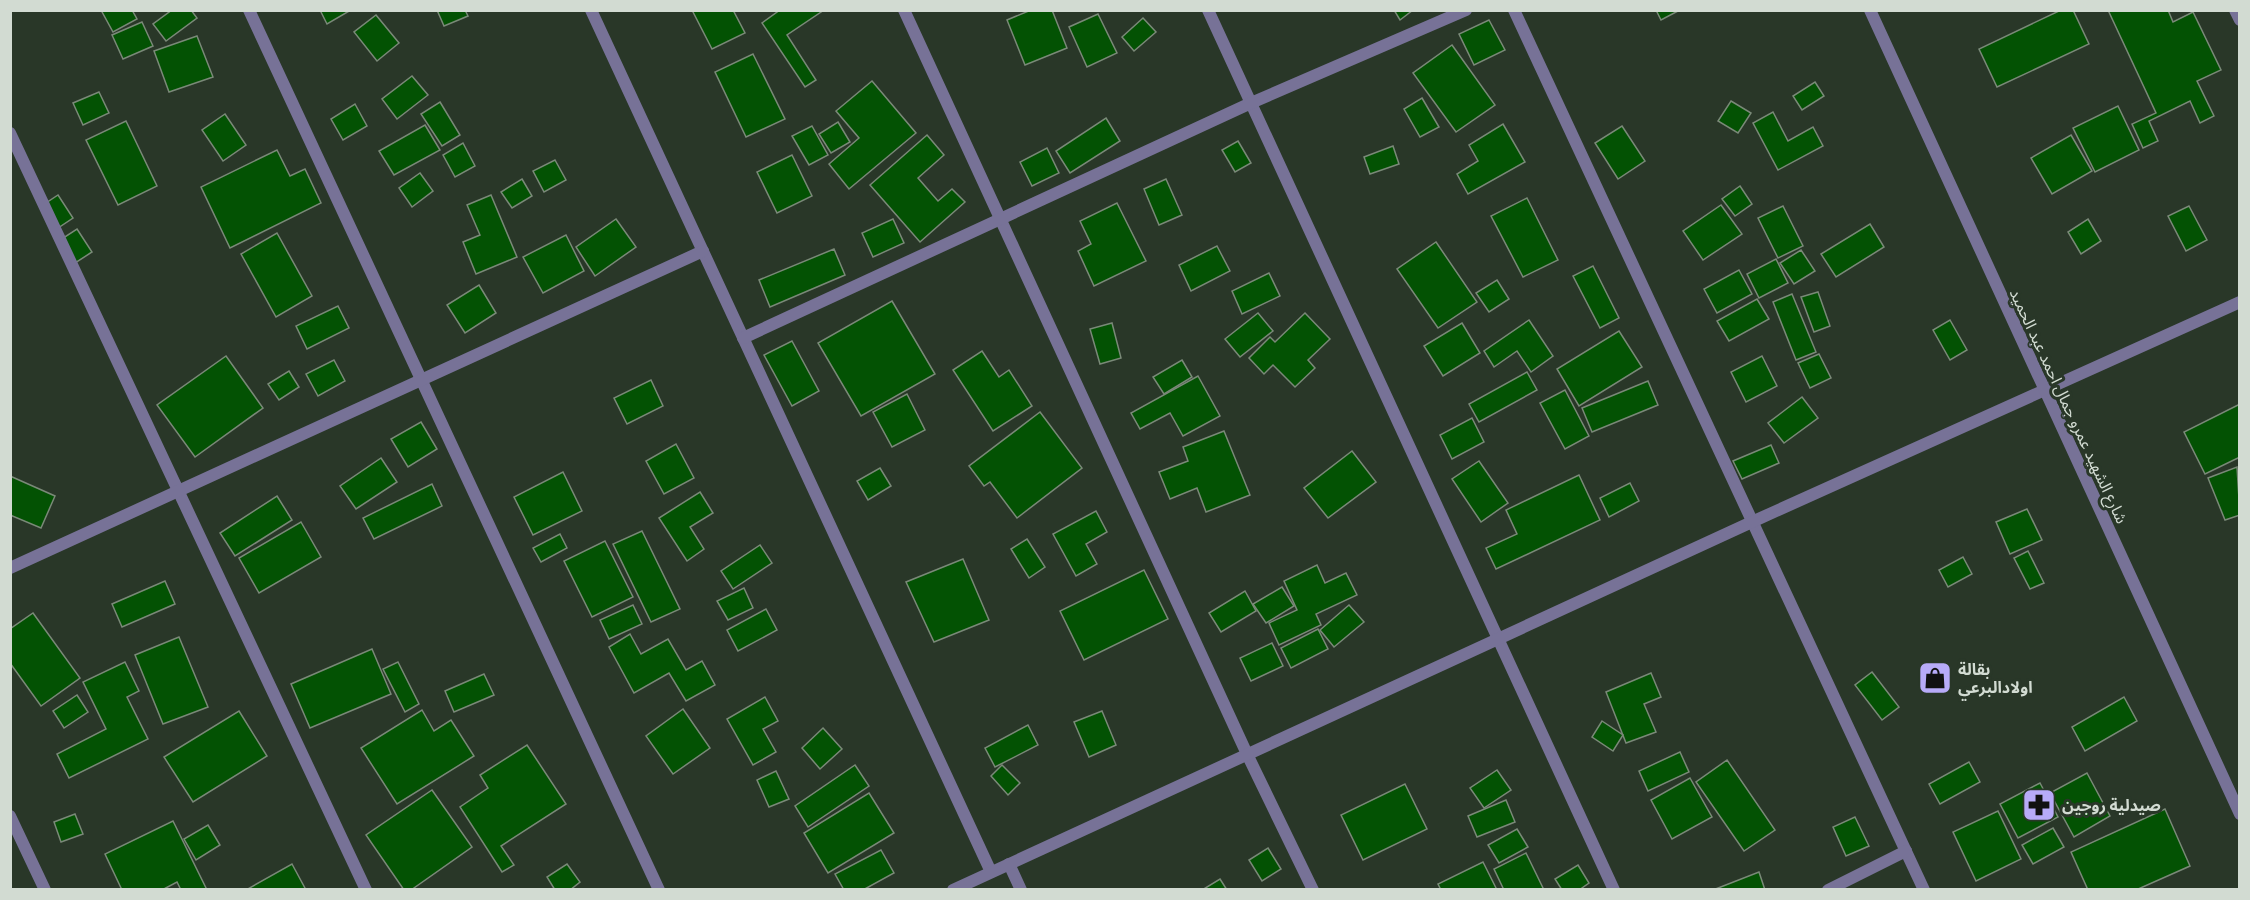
<svg xmlns="http://www.w3.org/2000/svg" width="2250" height="900" font-family="'Exo 2','Noto Sans Arabic',sans-serif">
  <style>
    .building { fill: #035203; stroke: #7a8978; stroke-width: 1.5 }
    .lines { fill: none; stroke-linecap: round; stroke-linejoin: round }
    .minor { stroke: #777297; stroke-width: 12 }
    .tertiary { stroke: #777297; stroke-width: 12 }
    .labels { text-anchor: middle; stroke-width: 6; stroke-linejoin: round; paint-order: stroke }
    .street-label { font-size: 16px; fill: #d2dbd2; stroke: #293728 }
    .poi-label { font-size: 16px; font-weight: bold; fill: #d2dbd2; stroke: #293728; text-anchor: start }
  </style>
  <rect width="100%" height="100%" fill="#293728"/>
  <g class="building">
    <path d="M101,10h31l5,9 -24,13z"/>
    <path d="M172,10h19l6,8 -31,23 -13,-17z"/>
    <path d="M320,10h31l-24,14z"/>
    <path d="M437,10h28l3,6 -24,10z"/>
    <path d="M692,10h41l12,23 -33,16z"/>
    <path d="M780,10h44l-37,25 29,45 -11,7 -43,-64z"/>
    <path d="M1031,10h21l15,38 -42,17 -18,-45z"/>
    <path d="M1394,10h19l-13,10z"/>
    <path d="M1656,10h22v1l-17,9z"/>
    <path d="M2061,10h12l16,34 -92,43 -18,-38z"/>
    <path d="M2108,10h60l5,12 20,-10 28,58 -24,11 17,35 -14,7 -10,-22 -41,20 9,20 -15,7 -11,-24 24,-11z"/>
    <path d="M1098,14l19,39 -30,14 -18,-40z"/>
    <path d="M376,15l23,28 -22,18 -23,-29z"/>
    <path d="M1143,18l13,14 -22,19 -12,-14z"/>
    <path d="M1489,20l16,30 -31,15 -15,-31z"/>
    <path d="M142,22l11,24 -30,13 -11,-24z"/>
    <path d="M197,36l16,41 -44,15 -15,-41z"/>
    <path d="M1452,45l43,60 -39,27 -43,-59z"/>
    <path d="M753,54l32,65 -39,18 -31,-65z"/>
    <path d="M412,76l16,19 -31,24 -15,-20z"/>
    <path d="M872,81l44,52 -67,56 -20,-25 30,-26 -23,-27z"/>
    <path d="M1815,82l9,14 -22,14 -9,-14z"/>
    <path d="M99,92l10,21 -26,12 -10,-22z"/>
    <path d="M1422,98l17,29 -19,10 -16,-28z"/>
    <path d="M1731,101l20,12 -13,20 -20,-12z"/>
    <path d="M440,102l20,33 -18,11 -21,-32z"/>
    <path d="M355,104l12,22 -24,14 -12,-21z"/>
    <path d="M2118,106l21,44 -44,22 -22,-44z"/>
    <path d="M1773,112l15,29 25,-14 10,19 -45,24 -25,-47z"/>
    <path d="M225,114l21,31 -23,16 -21,-31z"/>
    <path d="M1106,118l14,23 -50,32 -14,-22z"/>
    <path d="M126,121l31,65 -39,19 -32,-65z"/>
    <path d="M838,122l12,20 -19,11 -12,-19z"/>
    <path d="M1503,124l22,38 -57,32 -11,-20 21,-13 -9,-16z"/>
    <path d="M425,125l15,25 -46,25 -15,-24z"/>
    <path d="M812,126l16,29 -19,10 -17,-29z"/>
    <path d="M1622,126l23,35 -27,18 -23,-36z"/>
    <path d="M927,135l17,20 -26,23 20,23 14,-12 13,13 -45,40 -50,-57z"/>
    <path d="M2071,135l21,36 -40,23 -21,-36z"/>
    <path d="M1238,141l13,22 -16,9 -13,-22z"/>
    <path d="M463,143l12,23 -20,11 -12,-22z"/>
    <path d="M1393,146l6,18 -29,10 -6,-17z"/>
    <path d="M1047,148l12,25 -27,13 -12,-24z"/>
    <path d="M277,150l13,26 15,-7 16,34 -91,45 -29,-61z"/>
    <path d="M792,155l20,41 -35,17 -20,-41z"/>
    <path d="M555,160l11,20 -22,12 -11,-21z"/>
    <path d="M420,173l13,18 -21,16 -13,-19z"/>
    <path d="M522,179l10,17 -20,12 -11,-16z"/>
    <path d="M1166,179l16,36 -23,10 -15,-36z"/>
    <path d="M1740,186l12,18 -17,12 -13,-17z"/>
    <path d="M58,195l15,23 -18,12 -15,-23z"/>
    <path d="M491,195l26,62 -41,17 -13,-32 17,-7 -13,-30z"/>
    <path d="M1527,198l31,62 -35,17 -32,-61z"/>
    <path d="M1117,203l29,58 -52,25 -16,-35 13,-7 -11,-23z"/>
    <path d="M1721,205l21,29 -39,26 -20,-29z"/>
    <path d="M1783,206l20,40 -25,12 -20,-40z"/>
    <path d="M2189,206l18,34 -21,11 -18,-35z"/>
    <path d="M616,219l20,28 -41,29 -19,-29z"/>
    <path d="M893,219l11,24 -31,14 -11,-24z"/>
    <path d="M2088,219l13,22 -20,13 -13,-22z"/>
    <path d="M1870,224l14,23 -48,30 -15,-23z"/>
    <path d="M77,229l15,23 -20,13 -15,-23z"/>
    <path d="M277,233l35,63 -36,21 -35,-63z"/>
    <path d="M566,235l18,36 -41,22 -20,-36z"/>
    <path d="M1436,242l41,60 -39,26 -41,-59z"/>
    <path d="M1217,246l13,25 -39,20 -12,-26z"/>
    <path d="M834,249l11,26 -75,32 -11,-27z"/>
    <path d="M1801,250l14,21 -21,13 -14,-21z"/>
    <path d="M1776,259l12,24 -29,15 -12,-24z"/>
    <path d="M1593,266l26,52 -19,10 -27,-52z"/>
    <path d="M1739,270l13,24 -35,19 -13,-24z"/>
    <path d="M1269,273l11,23 -38,18 -10,-23z"/>
    <path d="M1497,280l12,19 -20,13 -13,-19z"/>
    <path d="M479,285l17,28 -31,20 -18,-28z"/>
    <path d="M1818,292l12,34 -16,6 -13,-35z"/>
    <path d="M1792,294l24,58 -20,8 -23,-58z"/>
    <path d="M1757,299l12,20 -40,22 -12,-20z"/>
    <path d="M892,301l43,73 -74,42 -43,-73z"/>
    <path d="M338,306l11,22 -42,21 -11,-23z"/>
    <path d="M1258,313l15,18 -33,26 -15,-18z"/>
    <path d="M1305,313l25,26 -22,21 7,8 -20,19 -22,-22 -9,9 -15,-16 21,-21 5,5z"/>
    <path d="M1529,320l24,36 -22,16 -14,-21 -23,16 -10,-16z"/>
    <path d="M1950,320l17,30 -17,10 -17,-30z"/>
    <path d="M1112,323l9,35 -21,6 -10,-35z"/>
    <path d="M1462,323l18,30 -37,23 -19,-30z"/>
    <path d="M1619,331l23,36 -63,39 -22,-37z"/>
    <path d="M792,341l27,50 -27,15 -28,-51z"/>
    <path d="M982,351l17,26 10,-7 23,36 -39,25 -40,-61z"/>
    <path d="M1819,354l12,24 -21,10 -12,-25z"/>
    <path d="M226,356l37,52 -68,49 -38,-52z"/>
    <path d="M1762,356l15,30 -31,16 -15,-30z"/>
    <path d="M334,360l11,21 -27,15 -12,-22z"/>
    <path d="M1182,360l10,17 -28,17 -11,-17z"/>
    <path d="M289,371l10,16 -20,13 -11,-16z"/>
    <path d="M1527,372l10,18 -58,32 -10,-18z"/>
    <path d="M1198,376l22,40 -37,20 -13,-23 -30,16 -9,-16z"/>
    <path d="M651,380l12,26 -36,18 -13,-26z"/>
    <path d="M1648,381l10,24 -66,27 -10,-24z"/>
    <path d="M1565,390l24,46 -24,13 -25,-46z"/>
    <path d="M907,394l18,36 -33,17 -19,-35z"/>
    <path d="M1802,397l16,21 -34,25 -16,-20z"/>
    <path d="M2240,404v53l-35,17 -21,-42z"/>
    <path d="M1040,412l42,56 -65,50 -27,-36 -6,4 -15,-20z"/>
    <path d="M1472,418l12,24 -32,17 -12,-24z"/>
    <path d="M421,422l16,27 -29,18 -17,-28z"/>
    <path d="M1224,431l26,64 -44,17 -9,-24 -27,11 -11,-27 29,-11 -5,-14z"/>
    <path d="M676,444l18,34 -30,16 -18,-33z"/>
    <path d="M1771,445l8,18 -37,16 -9,-18z"/>
    <path d="M1352,451l24,31 -48,36 -24,-30z"/>
    <path d="M381,458l16,24 -41,27 -16,-23z"/>
    <path d="M1479,461l29,42 -27,19 -29,-43z"/>
    <path d="M2237,467l3,48 -15,5 -17,-42z"/>
    <path d="M880,468l11,18 -23,14 -11,-19z"/>
    <path d="M563,472l19,39 -49,24 -19,-38z"/>
    <path d="M1579,475l21,45 -104,49 -10,-21 31,-14 -11,-24z"/>
    <path d="M10,476l45,20 -14,32 -31,-13z"/>
    <path d="M1630,483l9,18 -30,16 -9,-19z"/>
    <path d="M432,484l10,22 -68,33 -11,-21z"/>
    <path d="M700,492l13,21 -23,14 14,22 -17,12 -28,-43z"/>
    <path d="M277,496l15,24 -57,36 -15,-23z"/>
    <path d="M2027,509l15,31 -32,14 -14,-32z"/>
    <path d="M1096,511l11,21 -21,12 11,20 -21,12 -23,-42z"/>
    <path d="M301,522l20,35 -62,36 -20,-35z"/>
    <path d="M642,531l38,78 -29,13 -38,-78z"/>
    <path d="M560,534l7,14 -26,14 -8,-14z"/>
    <path d="M1027,539l18,28 -16,11 -18,-29z"/>
    <path d="M605,541l28,56 -41,20 -28,-56z"/>
    <path d="M760,545l12,18 -39,26 -12,-18z"/>
    <path d="M2028,551l16,32 -14,6 -16,-31z"/>
    <path d="M1963,557l9,17 -24,13 -9,-17z"/>
    <path d="M963,559l26,61 -55,22 -28,-60z"/>
    <path d="M1317,565l8,18 21,-10 11,22 -41,19 5,11 -42,20 -10,-22 28,-13 -13,-29z"/>
    <path d="M1144,570l24,49 -84,41 -24,-49z"/>
    <path d="M165,581l10,23 -53,23 -10,-23z"/>
    <path d="M1282,587l12,19 -28,17 -13,-19z"/>
    <path d="M744,588l9,20 -25,12 -11,-19z"/>
    <path d="M1245,591l11,20 -35,21 -12,-19z"/>
    <path d="M633,605l9,19 -33,15 -9,-19z"/>
    <path d="M1349,605l15,17 -30,25 -14,-17z"/>
    <path d="M766,609l11,21 -39,21 -11,-21z"/>
    <path d="M33,613l47,65 -39,28 -31,-43v-34z"/>
    <path d="M1318,629l10,20 -37,19 -10,-20z"/>
    <path d="M630,634l11,20 27,-15 18,31 16,-9 13,24 -29,16 -17,-28 -35,20 -25,-46z"/>
    <path d="M179,637l29,70 -45,17 -28,-69z"/>
    <path d="M1272,643l11,23 -32,15 -11,-23z"/>
    <path d="M372,649l19,45 -81,34 -19,-44z"/>
    <path d="M125,662l14,29 -12,6 21,42 -79,39 -12,-24 49,-25 -23,-47z"/>
    <path d="M398,662l21,42 -14,8 -22,-43z"/>
    <path d="M1872,672l27,35 -17,13 -27,-35z"/>
    <path d="M1651,673l10,24 -17,7 12,28 -30,11 -20,-51z"/>
    <path d="M484,674l10,21 -40,17 -9,-21z"/>
    <path d="M77,695l11,17 -24,16 -11,-17z"/>
    <path d="M765,697l13,24 -15,8 13,23 -23,13 -26,-46z"/>
    <path d="M2124,697l13,24 -52,30 -13,-24z"/>
    <path d="M683,709l27,39 -37,26 -27,-38z"/>
    <path d="M422,710l12,21 17,-11 23,36 -77,48 -36,-56z"/>
    <path d="M239,711l28,45 -74,46 -29,-45z"/>
    <path d="M1102,711l14,34 -27,12 -15,-35z"/>
    <path d="M1602,721l21,14 -10,16 -21,-14z"/>
    <path d="M1028,725l10,20 -43,22 -10,-19z"/>
    <path d="M823,728l19,21 -22,20 -18,-21z"/>
    <path d="M527,745l39,59 -65,42 13,19 -12,7 -42,-65 28,-19 -8,-13z"/>
    <path d="M1680,752l9,20 -41,19 -9,-20z"/>
    <path d="M1727,760l48,70 -31,21 -48,-69z"/>
    <path d="M1969,762l11,20 -40,22 -11,-20z"/>
    <path d="M855,765l14,21 -61,41 -13,-21z"/>
    <path d="M1002,765l18,18 -12,12 -17,-19z"/>
    <path d="M1497,770l14,20 -27,18 -14,-20z"/>
    <path d="M776,771l13,28 -20,8 -12,-27z"/>
    <path d="M2087,773l23,43 -36,21 -24,-44z"/>
    <path d="M1690,778l22,39 -40,22 -21,-39z"/>
    <path d="M2040,783l18,34 -40,21 -18,-34z"/>
    <path d="M1405,784l22,45 -64,31 -22,-45z"/>
    <path d="M432,790l40,57 -61,43h-7l-38,-55z"/>
    <path d="M869,793l25,40 -66,40 -24,-40z"/>
    <path d="M1506,800l9,22 -38,15 -9,-21z"/>
    <path d="M2165,809l25,57 -54,24h-48l-17,-38z"/>
    <path d="M1998,811l23,48 -45,22 -23,-49z"/>
    <path d="M75,814l8,20 -22,8 -7,-20z"/>
    <path d="M1855,817l14,29 -23,10 -13,-29z"/>
    <path d="M173,821l34,69h-26l-4,-8 -15,8h-40l-17,-36z"/>
    <path d="M208,825l12,20 -24,15 -12,-21z"/>
    <path d="M2053,828l11,19 -31,17 -11,-19z"/>
    <path d="M1517,829l11,18 -29,16 -11,-18z"/>
    <path d="M1268,848l13,21 -19,12 -13,-21z"/>
    <path d="M881,850l13,23 -31,17h-19l-9,-16z"/>
    <path d="M1526,853l18,37h-40l-10,-21z"/>
    <path d="M1483,862l14,28h-56l-3,-6z"/>
    <path d="M292,864l14,26h-60z"/>
    <path d="M567,864l13,18 -10,8h-15l-8,-13z"/>
    <path d="M1578,865l11,18 -10,7h-17l-7,-11z"/>
    <path d="M1759,872l6,18h-52z"/>
    <path d="M1220,879l7,11h-25z"/>
  </g>
  <g class="lines">
    <g class="minor">
      <path d="M249,10l410,880"/>
      <path d="M591,10l400,862"/>
      <path d="M904,10l343,744 66,136"/>
      <path d="M1208,10l406,880"/>
      <path d="M1514,10l410,880"/>
      <path d="M2235,10l5,10"/>
      <path d="M10,133l356,757"/>
      <path d="M743,338l508,-235 215,-93"/>
      <path d="M10,568l693,-317"/>
      <path d="M10,816l35,74"/>
      <path d="M1009,864l12,26"/>
      <path d="M953,890l801,-369 486,-219"/>
      <path d="M1828,890l78,-39"/>
    </g>
    <path class="tertiary" d="M1870,10l370,804"/>
  </g>
  <defs>
    <symbol id="shop-square" viewBox="-11 -11 22 22"><rect x="-9" y="-9" width="18" height="18" rx="4" fill="#b7abf8" stroke="#293728"/><path d="M-5-2.5h2.3a2.7 3.5 0 0 1 5.4 0H5L5.5 6h-11ZM-1.5-2.5h3a1.5 2.3 0 0 0-3 0Z" fill="#111"/></symbol>
    <symbol id="pharmacy-square" viewBox="-11 -11 22 22"><rect x="-9" y="-9" width="18" height="18" rx="4" fill="#b7abf8" stroke="#293728"/><path d="M-2-6h4v4h4v4h-4v4h-4v-4h-4v-4h4Z" fill="#111"/></symbol>
  </defs>
  <g fill-rule="evenodd">
    <use href="#shop-square" x="1916" y="659" width="38" height="38"/>
    <use href="#pharmacy-square" x="2020" y="786" width="38" height="38"/>
  </g>
  <g class="labels">
    <g class="street-label">
      <text transform="translate(2069 406) rotate(65)" y="6">شارع الشهيد عمرو جمال احمد عبد الحميد</text>
    </g>
    <g class="poi-label">
      <text x="1958" y="675">بقالة<tspan x="1958" dy="18">اولادالبرعي</tspan></text>
      <text x="2062" y="811">صيدلية روجين</text>
    </g>
  </g>
  <rect width="2250" height="900" fill="none" stroke="#d2dbd2" stroke-width="24"/>
</svg>
